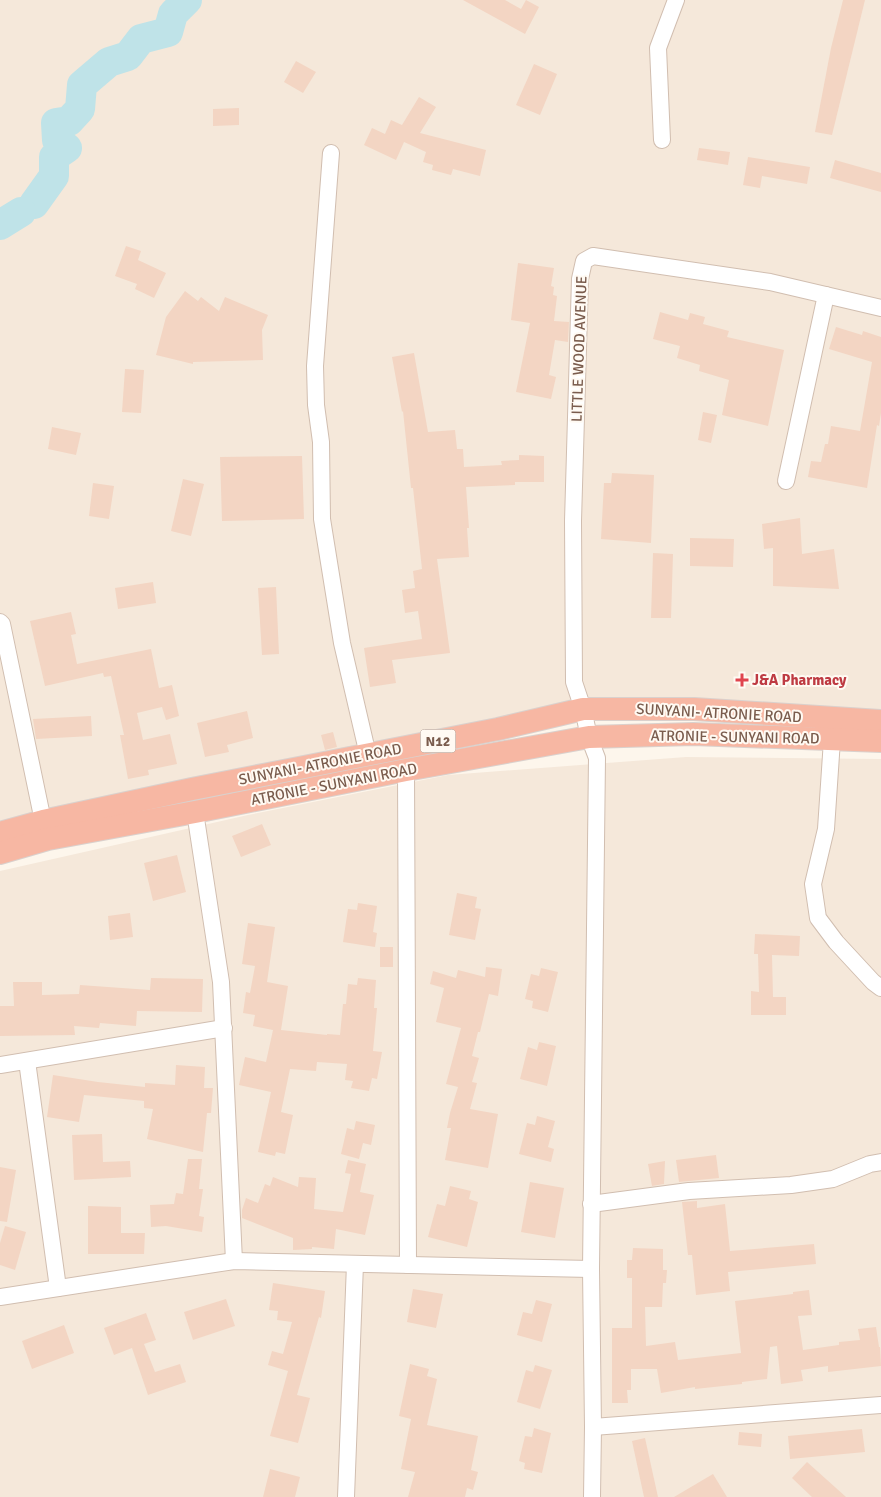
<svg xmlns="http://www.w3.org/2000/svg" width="881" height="1497" font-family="Signika,sans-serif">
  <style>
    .residential { fill: #f5e8da }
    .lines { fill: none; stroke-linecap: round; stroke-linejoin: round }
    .river { stroke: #bfe3e8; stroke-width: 30 }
    .building { fill: #f3d5c3 }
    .minor-casing { stroke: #d1beb0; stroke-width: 18 }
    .highway-casing { stroke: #dad1cd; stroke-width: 24 }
    .minor { stroke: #fff; stroke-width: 16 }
    .highway { stroke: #f7b7a3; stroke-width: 22 }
    .health-dot { fill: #e0444e; stroke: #fffaf3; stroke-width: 2 }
    .labels { text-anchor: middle; stroke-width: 4; stroke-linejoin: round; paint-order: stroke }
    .shield { fill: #fffaf3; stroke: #a28b7f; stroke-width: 1 }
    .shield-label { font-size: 14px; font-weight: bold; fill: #7a5c4d }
    .street-label { font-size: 15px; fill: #7a5c4d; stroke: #fffaf3 }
    .health-label { font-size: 15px; font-weight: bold; fill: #be3a42; stroke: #fffaf3; text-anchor: start }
  </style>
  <rect width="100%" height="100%" fill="#fdf6ec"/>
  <g class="residential">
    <path d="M0,0h881v722l-306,-7 -575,120z"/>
    <path d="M686,757l195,2v738h-881v-626l248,-56 200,-40z"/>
  </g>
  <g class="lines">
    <g class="river">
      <path d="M34,204l20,-28v-19l13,-9 -10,-8 -1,-17 13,-2 11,-12 2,-24 27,-23 19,-6 13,-17 27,-7 5,-18 14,-14"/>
      <path d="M0,225l21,-13"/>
    </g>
  </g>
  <g class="building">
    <path d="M463,0h42l16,9 5,-9 13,7 -14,27z"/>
    <path d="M843,0h22l-33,135 -17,-3 16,-84z"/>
    <path d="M296,61l20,11 -13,21 -19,-11z"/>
    <path d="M534,64l23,10 -17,41 -24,-10z"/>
    <path d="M419,97l17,10 -16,26 66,17 -6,26 -27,-7 -2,6 -19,-5 1,-5 -10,-3 3,-10 -22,-10 -8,18 -32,-15 8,-17 13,6 6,-14 11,5z"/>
    <path d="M239,108v17l-26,1v-17z"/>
    <path d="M699,148l31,4 -2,13 -31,-5z"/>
    <path d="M748,157l62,10 -3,17 -45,-8 -2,12 -17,-3z"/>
    <path d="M835,160l46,13v19l-51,-14z"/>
    <path d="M126,246l15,5 -3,9 28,13 -12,25 -19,-9 2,-5 -22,-8z"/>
    <path d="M518,263l36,5 -3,18 3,1 -1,8 4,1 -3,25 15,1 -1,20 -13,-2 -6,35 7,2 -5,22 -35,-7 14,-69 -19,-3z"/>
    <path d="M185,291l13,10 3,-4 18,14 6,-14 43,18 -6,15 1,30 -70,2v2l-37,-9 10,-38z"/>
    <path d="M660,312l28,8 2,-7 15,4 -2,7 26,7 -2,6 57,13 -16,76 -46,-11 7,-35 -30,-9 1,-6 -23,-7 3,-12 -27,-7z"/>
    <path d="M836,327l26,8 1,-4 18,6v76l-2,13 -2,-1 -10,63 -59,-11 3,-16 10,1 4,-18h3l3,-18 29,5 12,-69 -43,-13z"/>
    <path d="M414,353l14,79 27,-2 2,19h6l1,18 38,-2 -1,-4 18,-1v-5l25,1v26h-29v3l-49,2 3,41h-2l2,29 -32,2 13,94 -58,7 4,23 -26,4 -6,-39 58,-9 -4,-28 -13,2 -3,-23 13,-2 -2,-17 9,-2 -9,-81h-2l-8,-77 -1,1 -10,-55z"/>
    <path d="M125,369l19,1 -3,43 -19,-1z"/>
    <path d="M703,412l14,3 -6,28 -13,-3z"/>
    <path d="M52,427l29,6 -5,22 -28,-6z"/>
    <path d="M302,456l2,63 -82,2 -2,-64z"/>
    <path d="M612,473l42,2 -3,68 -50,-4 3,-56h7z"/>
    <path d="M183,479l21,5 -13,52 -20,-5z"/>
    <path d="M93,483l21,3 -5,33 -20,-3z"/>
    <path d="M800,518l2,36 32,-5 5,40 -66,-3v-38l-9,1 -2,-25z"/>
    <path d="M690,538l44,1 -1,28 -43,-1z"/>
    <path d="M653,553l20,1 -2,64h-20z"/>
    <path d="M153,582l3,21 -38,6 -3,-21z"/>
    <path d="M276,587l3,67 -17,1 -4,-67z"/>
    <path d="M71,612l5,22 -5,1 6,29 74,-15 8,39 13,-3 7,31 -13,4 -4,-13 -25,6 6,27 27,-6 7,30 -29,6 1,5 -21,4 -8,-44h4l-13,-59 -7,1 -1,-4 -58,13 -15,-65z"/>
    <path d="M247,711l6,27 -26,7 2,7 -24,5 -8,-34z"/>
    <path d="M91,716l1,20 -56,3 -3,-20z"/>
    <path d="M333,732l4,15 -12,3 -4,-15z"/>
    <path d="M262,824l9,21 -30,12 -9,-21z"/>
    <path d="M177,855l9,37 -33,9 -9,-38z"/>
    <path d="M457,893l20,4 -2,11 6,1 -6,31 -26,-5z"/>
    <path d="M358,903l19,3 -4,26 4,1 -2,14 -32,-5 5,-33 9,1z"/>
    <path d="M130,913l3,24 -23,3 -2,-24z"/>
    <path d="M248,923l27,4 -8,55 21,4 -7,44 46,5v-1l13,1 3,-31h3l2,-20 9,1 1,-7 18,2 -2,28h3l-4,43 9,1 -5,27 -5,-1 -3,13 -18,-3 2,-7 -8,-1 2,-16 -30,-2 -1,9 -26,-2 -9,43 12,3 -8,39 -9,-2 -1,4 -17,-4 13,-60 -32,-7 6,-28 21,5 7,-32 -20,-4 2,-11 -12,-2 3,-21 4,1 5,-27 -13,-2z"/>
    <path d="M755,934l45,2 -1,20 -27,-1 1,42h13v18h-35v-24l8,1 -1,-38h-4z"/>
    <rect x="380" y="947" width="13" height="20"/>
    <path d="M486,967l16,2 -4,27 -9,-2 -9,38h-2l-6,24 7,2 -7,24 5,1 -7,26 28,5 -10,54 -43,-8 6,-32h-4l3,-15 8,-26 -12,-3 15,-56 -25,-6 8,-34 -14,-4 3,-13 23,7 2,-8 27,7z"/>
    <path d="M541,968l17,4 -10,40 -16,-4 1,-7 -8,-2 6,-25 8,2z"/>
    <path d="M151,978l52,1 -1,33 -65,-1 -1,15 -36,-3 -1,5 -25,-2 1,9 -75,1v-30h14l-1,-24h29v13l37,-1 1,-9 70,5z"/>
    <path d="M539,1042l17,4 -9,40 -27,-7 8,-32 9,3z"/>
    <path d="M176,1065l29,2 -1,21h9l-2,25h-4l-4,39 -56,-13 6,-30 -9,-1v-7l-60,-6 -5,27 -32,-5 6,-42 45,7 47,5v-4l30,2z"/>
    <path d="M537,1116l18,5 -7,26 6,2 -3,13 -32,-8 8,-31 8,2z"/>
    <path d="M356,1121l19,4 -4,20 -8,-2 -4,16 -18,-5 6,-26 7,2z"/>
    <path d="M102,1134l1,28 27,-1 1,16 -57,3 -2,-45z"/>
    <path d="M716,1155l3,23 -40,4 -3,-22z"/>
    <path d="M188,1159h14l-3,30h4l-4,27 5,1 -2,15 -36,-6 -15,1 -1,-22 24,-1 2,-11 7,1z"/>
    <path d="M348,1160l18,4 -6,28 14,3 -9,40 -29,-6 -2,20 -22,-2v2l-19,1v-12l-51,-20v-8l4,-12 12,5 7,-19 5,2 3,-9 25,10 1,-10 17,1 -2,31 29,3 8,-38 -6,-1z"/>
    <path d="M665,1161l-1,23 -12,2 -4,-22z"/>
    <path d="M0,1167l16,3 -9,52 -7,-1z"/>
    <path d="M530,1182l34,6 -9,50 -34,-6z"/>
    <path d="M450,1186l21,5 -2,8 9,3 -11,45 -39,-10 9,-33 8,2z"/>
    <path d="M697,1201v7l28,-4 5,47 84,-7 2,20 -88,8 2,19 -34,4 -4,-40h-4l-6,-53z"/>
    <path d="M88,1206l33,1v26h24l-1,21h-56z"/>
    <path d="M5,1226l21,6 -11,38 -15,-5v-22z"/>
    <path d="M633,1248l30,1v21h4l-1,13h-3l-1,24h-17l1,39 29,-4 3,18 63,-7 -6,-52 58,-7v-2l16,-2 3,25 -14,1 5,34 36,-5v-3l21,-2 -2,-11 18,-2 3,20h1l1,19 -53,6v-6l-27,4 2,11 -22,3 -4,-38 -7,1 -3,32 -25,3v2l-47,5v-2l-34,6 -4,-24h-26v21h-4l1,13h-16v-75h20v-50h-5v-18h5z"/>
    <path d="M273,1283l52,8 -4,27 -2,-1 -22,78 13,3 -12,45 -28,-7 18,-65 -20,-6 4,-14 11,3 9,-32 -15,-2 1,-9 -9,-1z"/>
    <path d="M413,1289l30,5 -7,34 -29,-6z"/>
    <path d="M226,1299l9,27 -42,14 -9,-28z"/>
    <path d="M536,1300l16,4 -10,38 -25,-7 6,-23 9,2z"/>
    <path d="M146,1313l10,27 -12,4 11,28 25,-8 6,18 -38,13 -16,-47 -18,7 -10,-27z"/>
    <path d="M64,1325l10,28 -42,16 -10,-28z"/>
    <path d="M410,1364l19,5 -2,7 10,3 -10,46 51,11 -7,34 7,2 -5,18 -6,-2 -2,9h-57l7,-25 -14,-3 10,-50 -12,-3z"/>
    <path d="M535,1365l17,5 -12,39 -23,-7 9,-32 7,2z"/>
    <path d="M534,1428l17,5 -9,40 -18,-4 1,-6 -6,-2 6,-25 7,1z"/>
    <path d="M862,1429l3,23 -75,7 -2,-23z"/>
    <path d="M739,1432l23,2 -1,13 -23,-2z"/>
    <path d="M645,1438l13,59h-14l-12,-56z"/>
    <path d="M807,1462l39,35h-34l-20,-19z"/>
    <path d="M270,1469l30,8 -5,20h-32z"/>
    <path d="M713,1474l14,23h-53z"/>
  </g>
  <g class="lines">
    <defs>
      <g id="minor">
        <path d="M662,140l-4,-92 18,-48"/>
        <path d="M331,153l-16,213 1,39 5,37 1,77 20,124 26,112"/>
        <path d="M786,481l40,-186"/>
        <path d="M0,622l2,2 41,197"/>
        <path d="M832,740l-6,89 -13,55 5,34 18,24 37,40 8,6"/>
        <path d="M406,770l2,495"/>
        <path d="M195,812l26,170 13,279"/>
        <path d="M27,1061l31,227"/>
        <path d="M0,1065l224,-37"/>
        <path d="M591,1204l98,-13 102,-6 42,-6 37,-15 11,-2"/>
        <path d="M0,1297l234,-36 357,8"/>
        <path d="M593,1427l288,-22"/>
        <path d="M346,1497l9,-233"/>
        <path d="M592,1497l1,-70 -2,-158 6,-511 -8,-21 -6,-28 -9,-27 -1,-161 7,-242 4,-18 9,-5 177,26 111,26"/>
      </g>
      <g id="highway">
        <path d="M0,833l43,-12 149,-32 306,-60 85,-20h111l187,12"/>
        <path d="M0,853l48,-14 147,-27 211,-42 183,-33 104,-3 188,7"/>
      </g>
    </defs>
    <use href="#minor" class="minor-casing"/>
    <use href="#highway" class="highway-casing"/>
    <use href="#minor" class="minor"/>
    <use href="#highway" class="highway"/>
  </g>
  <path class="health-dot" d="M739.5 672.5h5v5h5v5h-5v5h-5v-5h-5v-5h5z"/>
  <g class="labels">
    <rect class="shield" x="420.5" y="729.5" width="35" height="23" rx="4"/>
    <g class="shield-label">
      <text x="438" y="746">N12</text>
    </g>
    <g class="street-label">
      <text transform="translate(579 349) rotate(-88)" y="5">LITTLE WOOD AVENUE</text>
      <text transform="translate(719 713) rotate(3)" y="5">SUNYANI- ATRONIE ROAD</text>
      <text transform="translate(735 737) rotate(1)" y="5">ATRONIE - SUNYANI ROAD</text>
      <text transform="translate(320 764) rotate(-11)" y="5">SUNYANI- ATRONIE ROAD</text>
      <text transform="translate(334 784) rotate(-11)" y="5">ATRONIE - SUNYANI ROAD</text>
    </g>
    <g class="health-label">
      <text x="752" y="685">J&amp;A Pharmacy</text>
    </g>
  </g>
</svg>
